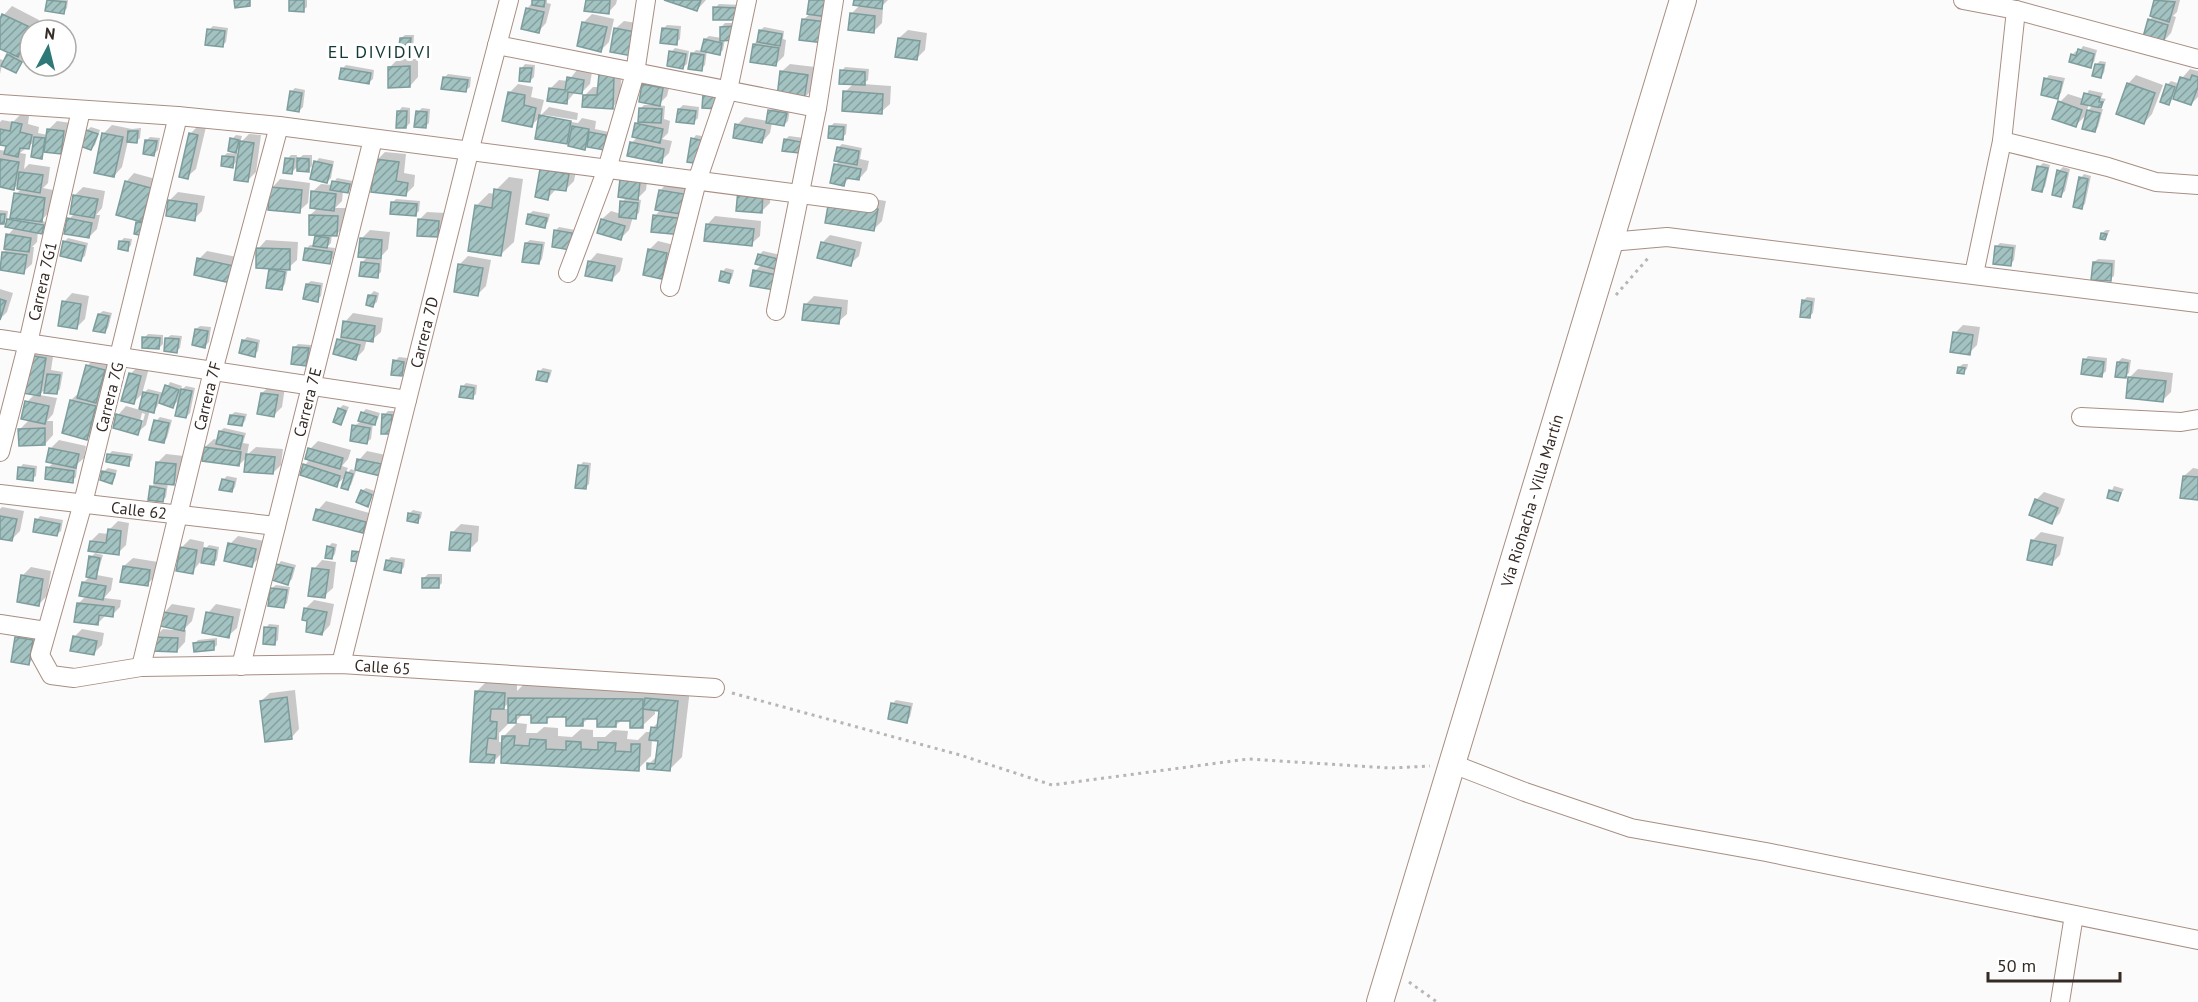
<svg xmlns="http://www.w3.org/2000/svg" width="2198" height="1002" font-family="'PT Sans',sans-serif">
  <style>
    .shadow { fill: #0003; fill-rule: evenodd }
    .building { fill: url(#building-hatch); stroke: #7d9d9d; stroke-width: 1.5 }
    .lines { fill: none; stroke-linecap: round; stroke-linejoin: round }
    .minor-casing { stroke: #a88e83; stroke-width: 20 }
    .secondary-casing { stroke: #a88e83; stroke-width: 28 }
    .path { stroke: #b9b5b4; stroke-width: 3; stroke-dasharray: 3 4.5; stroke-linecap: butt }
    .minor { stroke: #fff; stroke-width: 18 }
    .secondary { stroke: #fff; stroke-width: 26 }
    .labels { text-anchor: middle; stroke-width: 6; stroke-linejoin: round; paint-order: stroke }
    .street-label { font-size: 16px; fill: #352b26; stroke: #fff }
    .neighbourhood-label { font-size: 18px; letter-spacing: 1.5px; fill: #163938; stroke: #fff }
  </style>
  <defs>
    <pattern id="building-hatch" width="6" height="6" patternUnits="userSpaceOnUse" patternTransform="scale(1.5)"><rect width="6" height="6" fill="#a2c3c2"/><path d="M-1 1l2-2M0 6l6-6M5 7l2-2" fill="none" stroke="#859f9d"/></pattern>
  </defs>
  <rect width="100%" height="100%" fill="#fbfbfb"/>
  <g class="shadow">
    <path d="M48,0h20l-1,8 -3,4z"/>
    <path d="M291,0h16v7l-4,3z"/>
    <path d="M534,0h13v3l4,1 -5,19 -8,9 -11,-23z"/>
    <path d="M587,0h30l-1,4 -8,9z"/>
    <path d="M665,0h41l-9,10z"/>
    <path d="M811,0h25l-12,41 -21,-21 8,-7z"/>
    <path d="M856,0h32l-8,8h3l-1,15 -9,9 -22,-18 10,-10z"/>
    <path d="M2156,0h24l-3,12 -4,4 3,1 -5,16 -8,9 -13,-22 3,-4 -2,-1z"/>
    <path d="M719,4l23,1 -1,10 -26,-7z"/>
    <path d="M12,6l27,14 -5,10h-4v9l-4,8 -7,8 6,3 -6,10 -3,4 -14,-7 -2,9v-15l5,2 6,-9 -11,-5v-28z"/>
    <path d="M592,14l22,5 -5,23 -8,8 -17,-28z"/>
    <path d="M624,21l19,3 -12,31 -16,-26z"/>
    <path d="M725,23h15l-15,16 -2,11 -4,3 -12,-2 -2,14 -4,4 -9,-15 4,-4 7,1 2,-12 4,-3 13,2 -1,-11z"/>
    <path d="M667,25l14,1 -1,13 -4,4 -13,-14z"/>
    <path d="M213,26l15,2 -2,14 -4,4 -13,-16z"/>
    <path d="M764,27l20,4 -1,8 3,1 -2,16 -8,8 -22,-20 4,-4 2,-9z"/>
    <path d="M908,30l19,3 -2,17 -9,9 -17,-21z"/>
    <path d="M405,35h9l-1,15 -4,4 -8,-16z"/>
    <path d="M2083,46l14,4 -3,12 -4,4 -18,-11 4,-4 3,1z"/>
    <path d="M675,48l14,3 -2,13 -4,3 -12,-15z"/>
    <path d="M398,59h20v18l-8,9 -21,-18z"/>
    <path d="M2100,61l6,1 -2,11 -4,4 -3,-13z"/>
    <path d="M525,64l10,1 -1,12 -4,4 -8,-13z"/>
    <path d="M790,64l25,3 -3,23 -8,8 -23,-26z"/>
    <path d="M346,65l28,5 -1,9 -4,3 -27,-13z"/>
    <path d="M622,67l-2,32 -8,9 -27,-13 8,-8h6z"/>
    <path d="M845,67l24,2 -1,11 -5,4 28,2 -1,18 -9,8 -36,-20 9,-9 -12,-12z"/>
    <path d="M2190,69l8,2v26l-7,7 -18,-7 -5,7 -1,-19 4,-4 9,3 2,-6z"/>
    <path d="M577,70l15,2 -2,12 -9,9 -6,-1 -9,11 -15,-15 8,-8 9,1z"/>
    <path d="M448,74l23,3 -1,10 -4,3 -22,-12z"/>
    <path d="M2049,75l16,3 -4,15 -3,4 -12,-18z"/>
    <path d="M2136,75l27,10 -11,29 -8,9 -16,-39z"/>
    <path d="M652,76l19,4 -4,16 -9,9 7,1 -1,13 6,2 -2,12 -6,6 10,2 -3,12 -8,8 -30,-18 7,-6 -2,-14 4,-3v-11l4,-4h11l-11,-21z"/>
    <path d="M518,84l15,3 -2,10 13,3 -4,16 9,-9 29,6 -1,7 -32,-5v3l33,5 4,-5 14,3 -1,8 14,3 -2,13 -4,3 -16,-3 -3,3 -13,-10 -5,5 -26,-26 -8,8 -23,-32z"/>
    <path d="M295,88l10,2 -2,17 -4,4 -8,-19z"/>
    <path d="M2089,90l14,3 -2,5 5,1 -7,10h4l-5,18 -3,4 -8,-17 -11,11 -16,-23 8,-8 16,5zM2089,104l4,1 -7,8z"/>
    <path d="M683,105l16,2 -1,11 -4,4 -15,-13z"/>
    <path d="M402,107l8,1v15l-4,4 -7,-16z"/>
    <path d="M774,107l16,3 -2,11 -4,4 -12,-2 -2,10 -8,9 -25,-17 8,-8 23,4 2,-10z"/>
    <path d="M422,108l8,1 -1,14 -4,4 -7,-15z"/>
    <path d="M21,114l8,2 -1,8 11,3 -1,6 10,2v-5l9,-9 14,2 -2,21 -9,8 -15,-2 -4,7 -7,-15 -14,11 6,1 -2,15 5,-5 21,3 -2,16 -5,5 10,2 -4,22 -8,9 5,1 -1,6 -3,4 -4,-1 -1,11 -5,5h2l-2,17 -9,8 -20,-20 5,-4v-13l7,-8 -7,-8 4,-4 4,-21 5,-5 -2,-6 -5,5 -14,-2v-36l7,1 1,-6 -8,-2v-21l2,-2 11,2z"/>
    <path d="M834,123l13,1 -1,10 -4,4 -12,-11z"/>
    <path d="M112,125l20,4 9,-1 -1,10 -4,4 -8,-1 -6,26 -8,9 -10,-43z"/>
    <path d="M199,125l7,2 -10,42 -9,8 -6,-1 10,-43z"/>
    <path d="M91,127l9,3 -5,15 -4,4 -9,-3 5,-16z"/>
    <path d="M249,134l12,1 -5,37 -8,8 -9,-20 -7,6 -9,-9 4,-4 13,1v-8l-4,5 -4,-12 4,-4 6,1 -2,7z"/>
    <path d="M696,135l11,2 -4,21 -10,-19z"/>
    <path d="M789,136l15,2 -1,10 -18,-8z"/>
    <path d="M150,137l10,1 -2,12 -4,4 -8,-13z"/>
    <path d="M842,144l20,4 -2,11 9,2 -2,9 -8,9 -8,-2 -8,7 -7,-19 4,-5 -2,-12z"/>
    <path d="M385,152l21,2 -2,19 11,2 -1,11 -9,9 -28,-35z"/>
    <path d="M291,155h6l-1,6 7,-6h9v11l-4,4 -9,-5 -7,7 -5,-13z"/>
    <path d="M319,158l15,3 -3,17 -4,4 -11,-20z"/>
    <path d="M2043,163l7,2 -5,22 -4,4 -2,-24z"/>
    <path d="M577,166l-3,15 -9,9 -8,-2 -9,10 -6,-29z"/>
    <path d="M2063,167l7,2 -5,22 -4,4 -2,-24z"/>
    <path d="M134,173l25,7 -9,32 -7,7 6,1 -1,10 -10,-7 2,-3 -14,-38z"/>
    <path d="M648,174l-2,16 -9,9 4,1 -2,13 -6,4 -4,13 -8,8 -22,-6 3,-13 9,-8 10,3 1,-12 5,-5 -7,-1z"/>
    <path d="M2084,174l7,2 -6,28 -4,3v-29z"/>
    <path d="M509,177l14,2 -9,63 -13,12 -25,-48 13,-13 6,1 1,-4z"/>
    <path d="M337,178l16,3 -2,7 -3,4 -5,-1 -1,10 -7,7h11l-1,18 -8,8h-5l-1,9 -4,4 8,1 -2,10 -4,4 -22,-14 3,-3h5l1,-8 3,-4 -9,-18 8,-7 -6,-16 9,-8 11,1z"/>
    <path d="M280,179l30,4 -2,20 -9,8 -27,-23z"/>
    <path d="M668,182l23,4v39l-36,-9 6,-7 -1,-18z"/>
    <path d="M771,183l-1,20 -8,8 -23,-21z"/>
    <path d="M83,187l22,4 -3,17 -6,7h4l-3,14 -8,8 -20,-18 6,-6 -1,-17z"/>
    <path d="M178,192l27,4 -3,15 -8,8 -24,-19z"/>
    <path d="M838,193l48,8 -4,20 -8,8z"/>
    <path d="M396,199l24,2 -1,10 -4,4 -23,-12z"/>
    <path d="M0,210l8,1 -1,8 -3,3h-4z"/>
    <path d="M533,211l17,3 -2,8 -4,4 -15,-12z"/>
    <path d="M427,212l19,1v14l-9,8 -18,-15z"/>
    <path d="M715,216l46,5 -1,15 -9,8 -44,-19z"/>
    <path d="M559,227l16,3 -2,14 -18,-13z"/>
    <path d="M370,230l20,2 -2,17 -10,11h4l-1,12 -4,4 -15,-14 6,-5 -7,-18z"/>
    <path d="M2106,230h4l-5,9 -3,-6z"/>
    <path d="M830,235l32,7 -3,14 -9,8 -28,-21z"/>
    <path d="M68,238l20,5 -3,13 -4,3 -16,-18z"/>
    <path d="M124,238l8,1 -1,6 -3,4 -8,-7z"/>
    <path d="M266,240l32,2 -1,18 -9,8 -3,16 -3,4 -11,-18 2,-3 -15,-18z"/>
    <path d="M530,240l15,2 -3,17 -3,4 -13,-20z"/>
    <path d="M658,241l16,4 -5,24 -8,8 -12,-27z"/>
    <path d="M2000,243l16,2 -2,15 -3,4 -15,-17z"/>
    <path d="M207,251l35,7 -12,23 -31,-22z"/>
    <path d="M763,251l18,4 2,25 -28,-9 7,-7 -3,-9z"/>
    <path d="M597,253l26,5 -3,13 -8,8 -23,-17z"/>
    <path d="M468,256l23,4 -5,26 -8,8 -18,-30z"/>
    <path d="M2098,259l17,1 -1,16 -4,3 -16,-17z"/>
    <path d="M726,268l8,2 -2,8 -4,4 -6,-10z"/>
    <path d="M311,281l12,2 -2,13 -4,4 -10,-16z"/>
    <path d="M0,289l13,4 -6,19 -7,7z"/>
    <path d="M374,291l5,2 -2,9 -4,3 -3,-10z"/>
    <path d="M72,293l17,3 -4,23 -9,9 -12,-26z"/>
    <path d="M814,296l34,4 -1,14 -9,8 -33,-17z"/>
    <path d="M1807,297l8,1 -2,15 -4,3 -6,-15z"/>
    <path d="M103,311l9,2 -4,15 -4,4 -5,-18z"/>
    <path d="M353,313l30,5 -2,14 -9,8 -5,-1 -3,11 -9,9 -17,-19 5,-5 2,-13z"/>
    <path d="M1963,325l17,2 -3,18 -8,8 -14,-20z"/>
    <path d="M200,326l11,1 -2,15 -4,4 -9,-17z"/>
    <path d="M148,334l15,1v9l-4,4 -15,-10z"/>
    <path d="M171,335l11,1 -2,12 -4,3 -9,-13z"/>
    <path d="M247,337l13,3 -2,11 -4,4 -11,-14z"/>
    <path d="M298,344l13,1 -1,15 -4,4 -12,-16z"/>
    <path d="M37,347l17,3 -3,20 12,2 -3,17 -4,4 -13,-2 -3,4 17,3 -4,16 -6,7h6v14l-8,9 -25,-15 10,-10 -3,-17 8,-8 -6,-38z"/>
    <path d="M2088,356l19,2 -1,13 -4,4 -17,-15z"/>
    <path d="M399,357l8,1 -2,13 -4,4 -6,-14z"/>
    <path d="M95,358l17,4 -8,31 -5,4 4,1 -8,32 -8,8 -16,-38 9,-8 7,-26z"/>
    <path d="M2122,358l9,2 -2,13 -4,3 -7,-14z"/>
    <path d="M1963,364h5l-1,5 -4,3 -4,-5z"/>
    <path d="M139,366l10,2 -7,26 -8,8 -4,-28z"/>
    <path d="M543,368l9,2 -2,7 -3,4 -8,-9z"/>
    <path d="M2138,369l35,4 -2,19 -8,8 -34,-22z"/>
    <path d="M170,382l12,4 -2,5 6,-5 9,2 -5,25 -4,4 -6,-18 -7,7 -14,-5 -2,6 -4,4 -3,-1 -4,15 -9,8 -19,-18 8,-9 14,4 4,-17 4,-4 16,4zM142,413l3,1 -3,11h-3z"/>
    <path d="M466,383l11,2 -1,9 -4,4 -10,-11z"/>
    <path d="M271,385l14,2 -3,20 -8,8 -12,-22z"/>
    <path d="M343,405l6,2 -5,12 -3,4 -2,-14z"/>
    <path d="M366,409l14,4 -2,6 -5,4 -2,16 -4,3 -13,-16 6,-4 2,-9z"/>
    <path d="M388,411h7l-4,22 -7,-18z"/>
    <path d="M235,412l12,2 -2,7 -4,4 -10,-10z"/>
    <path d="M160,417l12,3 -5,18 -4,4 -7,-21z"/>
    <path d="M224,428l22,5 -3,10 6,1 -2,11 9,-8 27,2 -2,16 -8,8 -26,-16 -8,8 -34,-18 9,-8 4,1 2,-9z"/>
    <path d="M59,440l27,6 -2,12 -10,9 3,1 -1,9 -4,4 -24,-13 6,-6 -6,-2 3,-12z"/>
    <path d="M318,441l33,9 -3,9 -6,7 6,2 -3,7 6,-6 5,2 -5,14 -4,3v-13l-11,10 -31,-20 5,-6v-10z"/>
    <path d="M112,451l21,3 -1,6 -4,4 -19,-9z"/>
    <path d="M367,451l28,6 -2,10 -34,-7z"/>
    <path d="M166,454l18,2 -2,19 -8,8h-6l-2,14 -4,4 -11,-14 5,-5 1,-19z"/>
    <path d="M583,462l8,1 -2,21 -4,4 -5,-22z"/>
    <path d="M23,464l14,2 -1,10 -4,3 -12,-11z"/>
    <path d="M108,468l9,2 -2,8 -4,4 -10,-3 3,-8z"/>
    <path d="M2193,468l5,1v29l-14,-22z"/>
    <path d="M227,476l10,2 -2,9 -3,4 -9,-11z"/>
    <path d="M2114,486l10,3 -6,10 -9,-2z"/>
    <path d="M366,488l9,3 -8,14 -5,-14z"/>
    <path d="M2044,492l21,7 -5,14 -8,9 -16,-22z"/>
    <path d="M326,501l47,13 -2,9 -9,9 -44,-22z"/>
    <path d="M2,507l22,4 -4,20 -8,8 -12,-2v-28z"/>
    <path d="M413,510l9,2 -1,6 -4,4 -8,-8z"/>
    <path d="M40,516l23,4 -2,11 -4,3 -20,-14z"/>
    <path d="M118,521l11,2 -3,22 -8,8 -27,-12 8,-8 10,1v-4z"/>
    <path d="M461,524l18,2 -1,15 -9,9 -17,-17z"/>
    <path d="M2041,532l23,5 -4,18 -8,8 -23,-5 4,-18z"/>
    <path d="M238,536l26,5 -4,16 -8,8 -22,-21z"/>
    <path d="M190,539l14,3 -1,9 6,-6 10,2 -2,13 -4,4 -12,-3 -9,11 -11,-24z"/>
    <path d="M332,543l5,1 -2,10 -3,4 -4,-11z"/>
    <path d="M95,553l8,2 -6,20 16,3 -2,12 -7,8 17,2 -1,7 -8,8h-6l-9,9 -19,-20 8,-8 -3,-13 7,-7 1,-19z"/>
    <path d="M391,557l14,2 -1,8 -3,4 -14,-10z"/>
    <path d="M133,558l25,4 -2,14 -9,8 -23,-18z"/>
    <path d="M322,560l14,2 -3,26 -9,8 -10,-27z"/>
    <path d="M281,561l15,4 -4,14 -4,4 -10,-18z"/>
    <path d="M31,567l20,4 -4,25 -8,8 -17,-28z"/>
    <path d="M428,574h14v9l-4,4 -14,-9z"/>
    <path d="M276,585l14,2 -3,16 -4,4 -11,-19z"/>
    <path d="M314,600l20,4 -4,21 -8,9 -13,-14 -4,-11z"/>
    <path d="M172,604l23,4 -3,13 -9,9h3l-1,12 -8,9 -22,-14 8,-8 11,1 -10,-17z"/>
    <path d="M216,604l25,5 -4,19 -9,8 -20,-23z"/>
    <path d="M269,624l10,1 -1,15 -4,4 -8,-16z"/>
    <path d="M25,629l16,3 -4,23 -9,9 -11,-26z"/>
    <path d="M82,629l22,4 -2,12 -8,8 -20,-16z"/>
    <path d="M217,638v7l-3,3 -19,-5 3,-3z"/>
    <path d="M489,679l28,2v10l6,-6 167,4 -8,68 -13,13 -20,-6 9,-9 2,-15 -8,-1 -1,17 -13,13 -135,-17 -10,10 -21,-2 4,-68zM510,702v7h-8zM655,709l6,1 -1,11 -8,7v4h-6l-8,8 -11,-1 1,-8 -15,-1 -8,7h-12v-7l-12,-1 -9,8 -14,-1v-8l-14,-1 -7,6h-11l1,-9 -10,-1 -13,13 -1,6h-4v-9l9,-9v-3h8l8,-8h9l13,8 6,-5h16l14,8 7,-6h10l16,8 7,-6h9l11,6 13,-12z"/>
    <path d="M295,690l4,39 -8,9 -30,-37 9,-8z"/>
    <path d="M896,700l17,3 -3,14 -4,4 -14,-17z"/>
  </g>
  <g class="building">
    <path d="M47,0l19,2 -2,12 -19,-3z"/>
    <path d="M234,0h16v6l-15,2z"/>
    <path d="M289,0h15v12l-15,-1z"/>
    <path d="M532,0h13l-1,7 -12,-2z"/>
    <path d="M586,0h24l-1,14 -25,-3z"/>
    <path d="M664,0h37l-4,11z"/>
    <path d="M809,0h20l-2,17 -20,-3z"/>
    <path d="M854,0h29l-1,9 -29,-4z"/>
    <path d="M2154,0l21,2 -6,20 -19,-6z"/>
    <path d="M713,7l25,1v12h-25z"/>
    <path d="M526,8l18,4 -5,21 -18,-4z"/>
    <path d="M850,13l25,3 -1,17 -26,-3z"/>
    <path d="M2,14l30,14 -14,29 -18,-8v-30z"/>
    <path d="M802,19l25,3 -3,21 -25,-3z"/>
    <path d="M2148,19l20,6 -5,18 -20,-6z"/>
    <path d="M582,22l25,5 -6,25 -24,-6z"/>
    <path d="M737,26v14l-17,1v-14z"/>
    <path d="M614,28l22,4 -4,24 -22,-4z"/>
    <path d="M662,28l16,2 -1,15 -17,-2z"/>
    <path d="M207,29l18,2 -2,16 -18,-2z"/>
    <path d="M759,30l23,4 -2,12 -23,-4z"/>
    <path d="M400,38h11l-2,17h-11z"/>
    <path d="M898,38l22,3 -3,19 -22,-3z"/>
    <path d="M704,39l18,4 -2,12 -19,-4z"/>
    <path d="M753,44l26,4 -3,18 -26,-4z"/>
    <path d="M2078,49l16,5 -3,14 -22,-6 2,-8 5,2z"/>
    <path d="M669,51l17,3 -3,15 -16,-3z"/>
    <path d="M691,53l13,2 -2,16 -14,-2z"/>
    <path d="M7,54l15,8 -6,11 -15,-7z"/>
    <path d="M2095,64l9,1 -3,13 -9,-2z"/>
    <path d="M410,66v21l-22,1v-21z"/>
    <path d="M341,68l30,5 -2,11 -30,-5z"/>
    <path d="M520,68h12l-2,14 -11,-1z"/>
    <path d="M840,70l25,2v13l-26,-1z"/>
    <path d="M780,71l28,4 -4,25 -27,-3z"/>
    <path d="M599,74l15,1 -1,34 -31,-2 1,-12h14z"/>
    <path d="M2192,75l6,2v10l-7,18 -18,-6 7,-22 10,3z"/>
    <path d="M443,77l25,3 -2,12 -25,-3z"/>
    <path d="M567,77l17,3 -2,14 -14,-2 -1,12 -20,-3 2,-13 16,2z"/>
    <path d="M2044,78l18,4 -4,17 -17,-4z"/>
    <path d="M2127,83l28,10 -11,31 -28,-10z"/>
    <path d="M642,84l21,4 -3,18 -21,-4z"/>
    <path d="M2166,84l9,3 -6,18 -9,-3z"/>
    <path d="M290,91l12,2 -3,19 -12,-2z"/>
    <path d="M843,91l40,3 -1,20 -40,-3z"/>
    <path d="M508,92l17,3 -1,10 12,3 -4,19 -30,-6z"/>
    <path d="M2084,93l16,4 -1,5h4l-2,6 -20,-4z"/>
    <path d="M703,94l17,2 -1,13 -17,-1z"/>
    <path d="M2058,101l24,9 -6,17 -24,-8z"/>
    <path d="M639,108l23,1 -1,14 -23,-1z"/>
    <path d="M678,109l18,2 -2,13 -18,-2z"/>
    <path d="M768,110l19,3 -3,13 -18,-3z"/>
    <path d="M2087,110l13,3 -5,19 -13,-3z"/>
    <path d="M397,111h10l-1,17h-10z"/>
    <path d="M416,111l11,1 -1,16 -12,-1z"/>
    <path d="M539,115l32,6 -4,23 -32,-5z"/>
    <path d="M12,122l10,2 -2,8 12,3 -3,14 -9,-1 -2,9 -14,-3 2,-8 -6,-1v-16l10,2z"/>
    <path d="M635,123l28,6 -3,14 -28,-6z"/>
    <path d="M735,124l30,6 -3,13 -29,-5z"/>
    <path d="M572,126l17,3 -4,21 -17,-4z"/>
    <path d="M829,126l15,1 -1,13 -15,-2z"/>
    <path d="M47,129l17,2 -3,23 -17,-2z"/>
    <path d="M86,130l12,4 -7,16 -11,-4z"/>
    <path d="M128,131h10l-1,12 -10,-1z"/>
    <path d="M589,132l17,3 -2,15 -17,-3z"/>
    <path d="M102,133l21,4 -9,40 -20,-4z"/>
    <path d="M189,133l9,2 -10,44 -9,-2z"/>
    <path d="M34,137l11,1 -3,21 -11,-2z"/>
    <path d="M230,138l9,2 -3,13 -8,-2z"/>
    <path d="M691,138l13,3 -4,23 -13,-2z"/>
    <path d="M784,139l17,3 -2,11 -17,-2z"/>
    <path d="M145,140l12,1 -3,15 -11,-2z"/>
    <path d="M240,141l14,2 -6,39 -14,-2z"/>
    <path d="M630,142l34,7 -2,14 -35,-7z"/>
    <path d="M837,147l22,4 -2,14 -23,-4z"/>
    <path d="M222,156l12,1 -1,11 -12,-2z"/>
    <path d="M285,158l9,1 -2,15 -9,-1z"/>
    <path d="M297,158l12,1v13l-12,-1z"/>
    <path d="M0,159l19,3 -5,28 -14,-3z"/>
    <path d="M375,159l24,3 -3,19 12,2 -2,13 -35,-4z"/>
    <path d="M314,161l18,4 -5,18 -17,-4z"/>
    <path d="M834,164l27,5 -2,11 -13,-2 -2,8 -14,-3z"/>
    <path d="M2037,166l11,2 -6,24 -10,-2z"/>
    <path d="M540,169l29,5 -3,17 -16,-2 -2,11 -13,-3z"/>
    <path d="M2057,170l10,3 -6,24 -9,-2z"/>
    <path d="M19,172l24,3 -3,18 -23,-4z"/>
    <path d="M2079,177l9,2 -6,30 -9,-2z"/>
    <path d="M620,179l20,3 -2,18 -20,-3z"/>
    <path d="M125,181l26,7 -9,34 -26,-7z"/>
    <path d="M332,181l18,3 -2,9 -18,-3z"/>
    <path d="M270,187l32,3 -2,23 -32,-3z"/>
    <path d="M494,189l17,3 -10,64 -33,-5 7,-46 17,3z"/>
    <path d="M659,190l25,4 -4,20 -25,-4z"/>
    <path d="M738,190l25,1 -1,22 -26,-2z"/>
    <path d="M311,191l25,3 -2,17 -24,-3z"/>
    <path d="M14,193l31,5 -3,24 -32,-4z"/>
    <path d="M73,195l25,4 -4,19 -24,-4z"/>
    <path d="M168,200l29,4 -2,17 -29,-5z"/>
    <path d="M829,200l49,9 -4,22 -49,-8z"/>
    <path d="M620,201l18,2 -2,16 -17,-2z"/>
    <path d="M391,202l26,2 -1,12 -26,-2z"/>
    <path d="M0,214h5l-1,10h-4z"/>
    <path d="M528,214l19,4 -2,10 -19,-4z"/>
    <path d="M309,215l29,1 -1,20 -28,-1z"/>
    <path d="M653,215l32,4 -2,16 -32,-3z"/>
    <path d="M67,218l25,5 -3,15 -25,-4z"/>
    <path d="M7,219l37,6 -2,9 -37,-7z"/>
    <path d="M418,219l21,2 -1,16 -21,-1z"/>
    <path d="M601,219l24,7 -4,14 -24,-7z"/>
    <path d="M136,222l10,1 -2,13 -10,-2z"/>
    <path d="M706,224l48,5 -2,17 -48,-5z"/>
    <path d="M554,230l18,3 -2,17 -18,-3z"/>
    <path d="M2101,233l6,1 -2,6 -5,-1z"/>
    <path d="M6,234l25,4 -2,14 -25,-3z"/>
    <path d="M315,236l14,2 -2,10 -14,-2z"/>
    <path d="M360,238l22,2 -1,19 -23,-2z"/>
    <path d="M63,241l22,5 -4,15 -21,-5z"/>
    <path d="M119,241l10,1 -1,9 -10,-2z"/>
    <path d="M821,242l34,8 -4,16 -34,-8z"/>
    <path d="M525,243l17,2 -3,19 -17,-2z"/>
    <path d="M1995,246l18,2 -2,18 -18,-2z"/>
    <path d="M256,248l34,1v21l-34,-2z"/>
    <path d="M305,248l27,4 -2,12 -27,-4z"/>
    <path d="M648,249l19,4 -5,26 -19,-4z"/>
    <path d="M2,252l25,3 -3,19 -24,-4z"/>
    <path d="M758,254l20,5 -3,10 -20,-5z"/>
    <path d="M197,258l37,8 -3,17 -37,-8z"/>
    <path d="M588,261l27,5 -3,15 -27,-5z"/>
    <path d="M361,262l18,2 -1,14 -19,-2z"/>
    <path d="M2093,262l19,2 -1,17 -20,-1z"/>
    <path d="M458,264l25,4 -5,28 -24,-4z"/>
    <path d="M269,269l16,3 -3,18 -16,-2z"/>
    <path d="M753,270l24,5 -2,15 -25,-4z"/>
    <path d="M721,271l10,3 -2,9 -10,-2z"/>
    <path d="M306,284l14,2 -2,16 -15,-3z"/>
    <path d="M368,295l8,1 -3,11 -7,-2z"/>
    <path d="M0,299l6,2 -6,19z"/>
    <path d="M1802,300l10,2 -2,16 -10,-1z"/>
    <path d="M62,301l19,3 -4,25 -19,-3z"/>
    <path d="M804,304l37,4 -2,16 -37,-4z"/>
    <path d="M98,314l11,2 -4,17 -12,-2z"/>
    <path d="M343,321l32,5 -2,16 -32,-5z"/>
    <path d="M195,329l13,2 -3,17 -13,-3z"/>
    <path d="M1953,332l20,3 -3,20 -20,-3z"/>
    <path d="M142,337l18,1 -1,11 -17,-1z"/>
    <path d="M165,338l14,1 -2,14 -13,-2z"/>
    <path d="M337,339l23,6 -4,15 -23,-6z"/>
    <path d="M242,340l15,3 -2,14 -16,-4z"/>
    <path d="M293,347l16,1 -3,18 -15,-2z"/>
    <path d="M28,355l18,3 -6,38 -18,-3z"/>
    <path d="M2083,359l21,3 -2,15 -21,-3z"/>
    <path d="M393,360l11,2 -2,14 -11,-1z"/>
    <path d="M2117,362l11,1 -2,15 -11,-1z"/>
    <path d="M86,365l19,5 -9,33 -19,-5z"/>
    <path d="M1958,367l7,1 -1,6 -7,-1z"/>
    <path d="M538,371l11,2 -2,9 -11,-2z"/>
    <path d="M129,373l12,3 -7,28 -13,-3z"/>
    <path d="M47,374l13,1 -3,19 -13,-1z"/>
    <path d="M2128,377l38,4 -3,21 -37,-4z"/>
    <path d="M165,385l14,5 -6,18 -14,-5z"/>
    <path d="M461,386l13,2 -1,11 -14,-2z"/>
    <path d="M181,389l11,2 -6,27 -11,-2z"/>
    <path d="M143,392l15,3 -4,18 -15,-4z"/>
    <path d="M261,393l17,2 -4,22 -17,-3z"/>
    <path d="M70,400l26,6 -9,34 -25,-7z"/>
    <path d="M25,401l24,5 -4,18 -24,-5z"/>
    <path d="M338,408l8,3 -5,14 -8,-3z"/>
    <path d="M361,412l16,5 -2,8 -17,-4z"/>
    <path d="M116,414l26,7 -4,14 -25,-7z"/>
    <path d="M382,414l10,1 -1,19h-10z"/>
    <path d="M230,415l14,2 -2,9 -14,-2z"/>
    <path d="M154,420l15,3 -5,20 -15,-3z"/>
    <path d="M352,425l18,3 -3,16 -17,-3z"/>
    <path d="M45,428v17l-26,1 -1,-17z"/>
    <path d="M219,431l24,5 -3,13 -24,-5z"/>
    <path d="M204,447l37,5 -2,14 -37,-5z"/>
    <path d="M49,448l30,6 -3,14 -30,-6z"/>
    <path d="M308,448l35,10 -3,11 -35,-10z"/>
    <path d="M107,454l23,3 -1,9 -23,-4z"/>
    <path d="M246,454l29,3 -2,17 -29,-2z"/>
    <path d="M357,459l30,6 -2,12 -30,-7z"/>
    <path d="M156,462l20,2 -2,21 -20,-2z"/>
    <path d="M303,464l37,12 -3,11 -37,-12z"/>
    <path d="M578,465l10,1 -2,23 -11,-1z"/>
    <path d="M18,467l16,2 -1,12 -16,-2z"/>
    <path d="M46,467l28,4 -1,12 -28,-4z"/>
    <path d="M102,471l13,3 -3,10 -12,-4z"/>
    <path d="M346,472l7,2 -5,16 -7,-2z"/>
    <path d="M2183,476l15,1v23l-18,-2z"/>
    <path d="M222,479l12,3 -2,10 -13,-2z"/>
    <path d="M150,486l15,3 -2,13 -15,-2z"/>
    <path d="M361,490l11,5 -4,12 -12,-5z"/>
    <path d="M2109,490l12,3 -3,8 -11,-3z"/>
    <path d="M2035,499l23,9 -6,16 -23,-9z"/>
    <path d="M316,509l50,13 -3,11 -50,-13z"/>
    <path d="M408,513l11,2 -1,8 -11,-2z"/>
    <path d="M0,516l17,3 -5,22 -12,-2z"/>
    <path d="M35,519l25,5 -3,12 -24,-4z"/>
    <path d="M108,529l13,2 -2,24 -31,-4 2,-10 16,2z"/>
    <path d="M451,532l20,2 -1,17 -21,-1z"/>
    <path d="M2031,540l25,5 -4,20 -25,-5z"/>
    <path d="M228,543l28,6 -4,18 -28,-6z"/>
    <path d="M327,546l7,2 -2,11 -7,-1z"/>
    <path d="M180,547l17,3 -4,24 -17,-3z"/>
    <path d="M204,548l12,2 -2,15 -13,-2z"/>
    <path d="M352,551l10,1 -1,10 -10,-1z"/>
    <path d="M89,556l11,2 -4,21 -10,-2z"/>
    <path d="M386,560l16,3 -1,10 -17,-3z"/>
    <path d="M276,564l17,4 -5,17 -16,-5z"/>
    <path d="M123,566l27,4 -2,16 -28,-4z"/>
    <path d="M312,568l17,2 -4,28 -17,-2z"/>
    <path d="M21,575l22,4 -4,27 -22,-4z"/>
    <rect x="422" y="578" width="17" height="10"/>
    <path d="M82,582l24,4 -3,14 -24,-4z"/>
    <path d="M270,588l17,2 -3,18 -16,-2z"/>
    <path d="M77,603l37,4 -1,10 -14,-2 -1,10 -24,-3z"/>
    <path d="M304,608l23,4 -5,23 -16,-3 1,-11 -5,-1z"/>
    <path d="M163,612l24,4 -3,15 -24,-5z"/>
    <path d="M206,612l27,5 -4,21 -27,-5z"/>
    <path d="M264,627l12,1 -1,17 -12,-1z"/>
    <path d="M73,636l24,5 -3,14 -24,-4z"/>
    <path d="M15,637l18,3 -4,25 -18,-3z"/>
    <path d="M153,637l25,1 -1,14 -25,-1z"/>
    <path d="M214,641v9l-20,2 -1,-9z"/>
    <path d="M475,691l30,2 -1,16h-13l-1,12 7,1 -1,17 -8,-1 -2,16 9,1 -1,8 -24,-1z"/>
    <path d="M287,697l5,42 -27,3 -5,-41z"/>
    <path d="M508,698l135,1v29h-13v-7h-14v6h-19v-8h-14v7h-17v-9h-19v6h-16v-8h-15v8h-8z"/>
    <path d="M645,698l33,3 -8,70 -23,-2v-6l8,1 3,-23 -9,-1 2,-13 6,1 2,-17 -16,-2z"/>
    <path d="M891,703l19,4 -3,16 -19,-4z"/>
    <path d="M502,736h13l-1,9 15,1 1,-7 16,1v9l20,1v-9l15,1v7l17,1v-8l18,1 -1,8 16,1v-8h9l-1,27 -138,-8z"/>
  </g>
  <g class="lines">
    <defs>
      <g id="minor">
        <path d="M1963,0l53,10 182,49"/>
        <path d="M497,45l320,63"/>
        <path d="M0,104l178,12 101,10 590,77"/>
        <path id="s1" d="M178,116l-95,387 -43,152 11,20 23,3 67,-11 200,-3 374,24"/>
        <path d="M2002,141l106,26 48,15 42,3"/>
        <path d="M1610,242l57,-5 531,66"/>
        <path d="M568,273l39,-104 28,-96 11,-73"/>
        <path d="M1974,274l28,-133 14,-131"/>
        <path d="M670,287l27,-106 31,-91 19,-90"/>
        <path d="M776,311l41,-203 17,-108"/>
        <path d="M0,339l407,61"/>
        <path d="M2081,417l100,5 17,-3"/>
        <path id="s2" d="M0,452l28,-109 53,-233"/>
        <path id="s3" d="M0,494l276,32"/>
        <path d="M0,624l46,7"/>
        <path id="s4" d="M341,664l128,-512 40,-152"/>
        <path id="s5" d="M241,666l132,-527"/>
        <path id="s6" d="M141,667l72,-296 66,-245"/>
        <path d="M1453,764l72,28 106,36 135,24 432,88"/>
        <path d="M2060,1002l14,-87"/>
      </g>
      <g id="secondary">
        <path id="s7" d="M1380,1002l303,-1002"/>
      </g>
    </defs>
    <use href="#minor" class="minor-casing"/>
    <use href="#secondary" class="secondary-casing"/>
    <g class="path">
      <path d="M1616,295l33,-38"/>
      <path d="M732,693l228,62 92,30 196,-26 142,9 40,-2"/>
      <path d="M1409,982l28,20"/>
    </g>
    <use href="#minor" class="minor"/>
    <use href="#secondary" class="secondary"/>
  </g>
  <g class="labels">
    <g class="street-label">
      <text dy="6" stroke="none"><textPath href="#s2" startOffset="176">Carrera 7G1</textPath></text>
      <text dy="6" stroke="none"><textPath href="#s4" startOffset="342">Carrera 7D</textPath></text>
      <text dy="6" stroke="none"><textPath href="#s6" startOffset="279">Carrera 7F</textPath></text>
      <text transform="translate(109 397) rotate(-76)" y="6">Carrera 7G</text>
      <text dy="6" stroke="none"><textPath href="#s5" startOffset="272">Carrera 7E</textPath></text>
      <text dy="6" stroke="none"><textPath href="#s7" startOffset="524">Vía Riohacha - Villa Martín</textPath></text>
      <text dy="6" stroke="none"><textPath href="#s3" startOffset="140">Calle 62</textPath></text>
      <text dy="6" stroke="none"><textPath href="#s1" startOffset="912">Calle 65</textPath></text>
    </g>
    <g class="neighbourhood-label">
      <text x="380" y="58">EL DIVIDIVI</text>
    </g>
  </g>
  <g transform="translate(48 48) rotate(7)"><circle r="28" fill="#ffffff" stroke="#aeaaa8" stroke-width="1.5"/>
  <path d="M0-4.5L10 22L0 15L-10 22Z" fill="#2e7878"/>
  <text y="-9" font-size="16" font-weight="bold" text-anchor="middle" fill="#352b26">N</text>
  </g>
  <path d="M1988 972v9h132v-9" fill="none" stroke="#352b26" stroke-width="3"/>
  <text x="1997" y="972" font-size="18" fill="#352b26" stroke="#ffffff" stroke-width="4.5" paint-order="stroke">50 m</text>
</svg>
